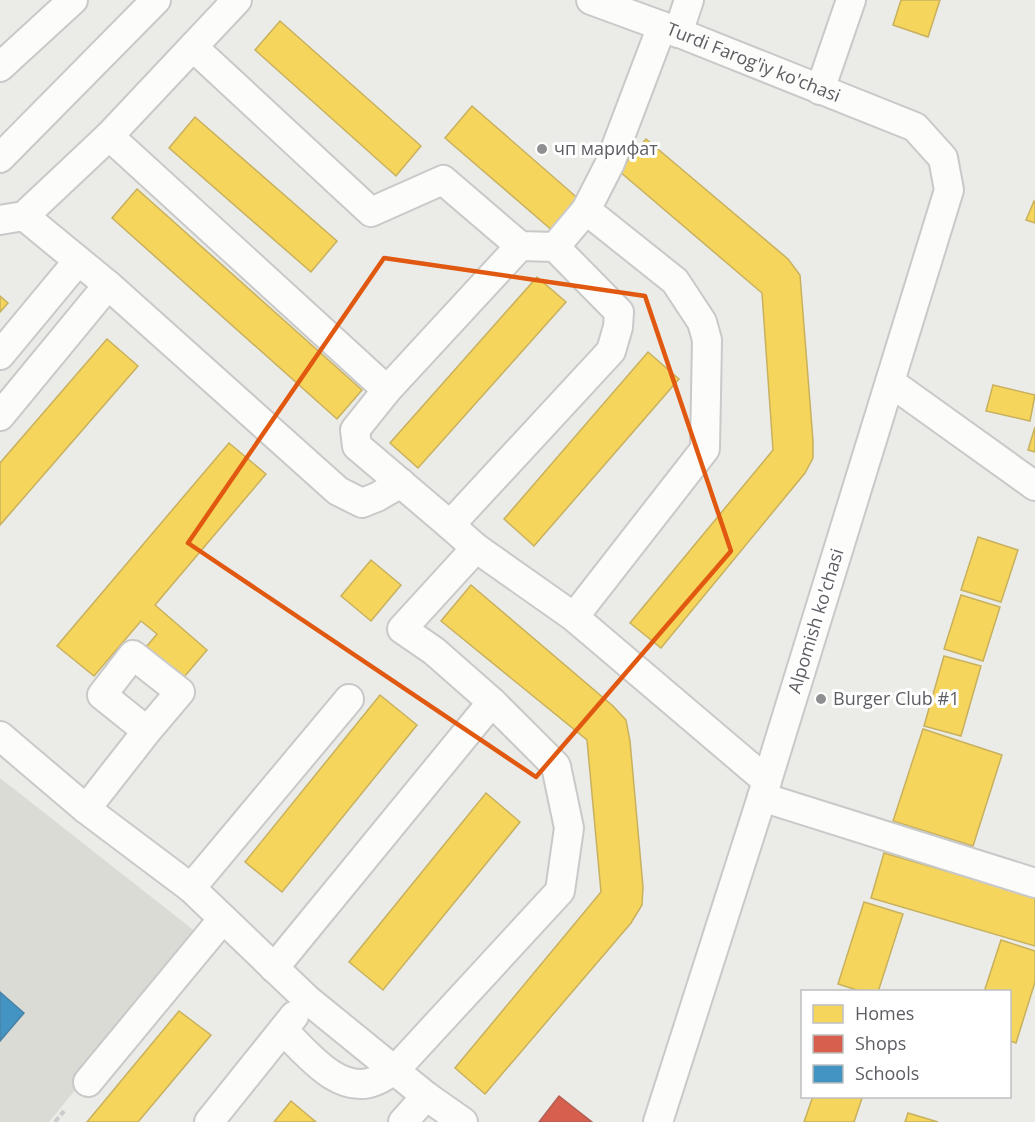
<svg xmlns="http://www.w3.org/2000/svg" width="1035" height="1122" font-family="'Open Sans',sans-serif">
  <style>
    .education { fill: #dbdbd5 }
    .homes { fill: #f6d55c; stroke: #c8b15e; stroke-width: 1.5 }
    .shops { fill: #d6604d; stroke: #b25f54; stroke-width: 1.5 }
    .schools { fill: #4393c3; stroke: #4b83a6; stroke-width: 1.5 }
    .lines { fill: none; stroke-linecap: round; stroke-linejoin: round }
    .minor-casing { stroke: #c9c9c9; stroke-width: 32 }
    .path { stroke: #c9ccca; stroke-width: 4; stroke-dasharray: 6 3; stroke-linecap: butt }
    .minor { stroke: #fcfcfb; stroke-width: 28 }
    .marked { fill: none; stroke: #e15910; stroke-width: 4.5; stroke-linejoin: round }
    .poi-dot { fill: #8f8f91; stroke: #fff; stroke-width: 2 }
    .labels { text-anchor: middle; stroke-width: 6; stroke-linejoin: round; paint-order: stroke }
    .street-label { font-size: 18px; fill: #5d5e63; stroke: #fff }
    .poi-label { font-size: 18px; fill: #5d5e63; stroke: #fff; text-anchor: start }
  </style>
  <rect width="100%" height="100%" fill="#ebebe7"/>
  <path class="education" d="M0,778l201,158 -152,186h-49z"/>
  <g class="homes">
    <path d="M901,0h39l-12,37 -35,-12z"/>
    <path d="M280,21l141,125 -25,30 -141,-126z"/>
    <path d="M472,106l109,95 -27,31 -109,-94z"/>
    <path d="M195,117l142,124 -26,31 -142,-124z"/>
    <path d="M646,139l142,120 12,16 13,166v17l-8,15 -144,175 -31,-25 143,-173 -11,-157 -143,-122z"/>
    <path d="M137,189l225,201 -25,29 -225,-201z"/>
    <path d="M1034,201l1,1v21l-9,-3z"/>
    <path d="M537,277l29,25 -148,166 -28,-25z"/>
    <path d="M0,296l8,7 -8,9z"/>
    <path d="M107,339l31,27 -138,159v-62z"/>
    <path d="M648,352l31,27 -145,167 -30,-27z"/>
    <path d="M993,385l42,10 -5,26 -44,-10z"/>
    <path d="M1035,427v25l-7,-2z"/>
    <path d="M229,443l37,31 -111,131 52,45 -28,33 -37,-31 15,-18 -16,-13 -47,55 -37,-30z"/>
    <path d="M978,537l40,13 -17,52 -40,-12z"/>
    <path d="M371,560l30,25 -30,36 -30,-25z"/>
    <path d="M471,585l142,121 13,14 4,21 13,146 -1,18 -11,18 -146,171 -30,-26 146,-176 -14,-152 -146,-119z"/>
    <path d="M961,595l39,12 -17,54 -39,-12z"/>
    <path d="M944,656l37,10 -20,70 -37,-10z"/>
    <path d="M380,695l37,30 -135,167 -37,-30z"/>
    <path d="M923,729l79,26 -29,91 -80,-25z"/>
    <path d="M486,793l34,29 -137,168 -34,-28z"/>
    <path d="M884,853l151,44v49l-164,-48z"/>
    <path d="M864,902l39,12 -25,78h-15l-25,-8z"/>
    <path d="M1001,940l34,11v31l-19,61 -6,-2v-49h-26z"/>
    <path d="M179,1011l32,24 -73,87h-51z"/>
    <path d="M813,1096h46l3,2 -8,24h-50z"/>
    <path d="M291,1101l25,21h-42z"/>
    <path d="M908,1113l30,9h-33z"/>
  </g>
  <path class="shops" d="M559,1096l33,26h-53z"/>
  <path class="schools" d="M0,992l24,21 -24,28z"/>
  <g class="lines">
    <defs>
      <g id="minor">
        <path id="s1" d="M591,0l71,26 253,101 28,31 6,32 -187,607 -104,325"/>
        <path d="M678,33l11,-33"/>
        <path d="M193,47l178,165 72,-32 77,66 35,1 64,65 -1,15 -7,24 -161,174 26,23 98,69 193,164"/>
        <path d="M0,67l73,-67"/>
        <path d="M820,90l31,-90"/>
        <path d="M109,136l278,254 133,-144"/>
        <path d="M0,158l156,-158"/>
        <path d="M0,220l24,-4 85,-80 128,-136"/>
        <path d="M555,247l31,-37 24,-47 52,-137"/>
        <path d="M108,285l230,206 24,12 15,-6 24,-14"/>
        <path d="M0,355l78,-94"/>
        <path d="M890,382l145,104"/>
        <path d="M387,390l-32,40 2,16 93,79"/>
        <path d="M0,416l108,-131 -84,-69"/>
        <path d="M574,617l131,-168 2,-109 -5,-18 -27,-41 -89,-71"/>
        <path d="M0,736l86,73 105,79 117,112 118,96 37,26"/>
        <path d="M762,797l273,86"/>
        <path d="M86,809l61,-78 33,-39 -47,-37 -31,40 45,36"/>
        <path d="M191,888l158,-189"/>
        <path d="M274,968l218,-266"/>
        <path d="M283,1030c23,22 56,66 92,51 7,-2 14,-8 21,-12l164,-178 9,-63 -13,-62 -64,-64 -58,-51 -32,-22 74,-81"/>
        <path d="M88,1082l134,-162"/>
        <path d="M209,1122l85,-106"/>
        <path d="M403,1122l23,-26"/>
      </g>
    </defs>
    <use href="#minor" class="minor-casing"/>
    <path class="path" d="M55,1122l9,-11"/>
    <use href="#minor" class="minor"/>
  </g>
  <path class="marked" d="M384,258l261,38 86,255 -195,226 -348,-234z"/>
  <g class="poi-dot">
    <circle cx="542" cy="149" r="6"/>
    <circle cx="821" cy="699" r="6"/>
  </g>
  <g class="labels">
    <g class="street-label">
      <text dy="6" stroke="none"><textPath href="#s1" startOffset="174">Turdi Farog'iy ko'chasi</textPath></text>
      <text transform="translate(816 621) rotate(-73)" y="6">Alpomish ko'chasi</text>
    </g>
    <g class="poi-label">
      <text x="554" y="155">чп марифат</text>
      <text x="833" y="705">Burger Club #1</text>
    </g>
  </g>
  <rect x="801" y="990" width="210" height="108" fill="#ffffff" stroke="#bebfc1" stroke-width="1.5"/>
  <rect x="813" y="1005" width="30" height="18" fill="#f6d55c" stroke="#bebfc1" stroke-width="1.5"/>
  <text x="855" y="1020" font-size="18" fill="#5d5e63">Homes</text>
  <rect x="813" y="1035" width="30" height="18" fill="#d6604d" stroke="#bebfc1" stroke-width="1.5"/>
  <text x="855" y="1050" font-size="18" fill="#5d5e63">Shops</text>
  <rect x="813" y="1065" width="30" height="18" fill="#4393c3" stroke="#bebfc1" stroke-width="1.5"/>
  <text x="855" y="1080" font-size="18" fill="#5d5e63">Schools</text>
</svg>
